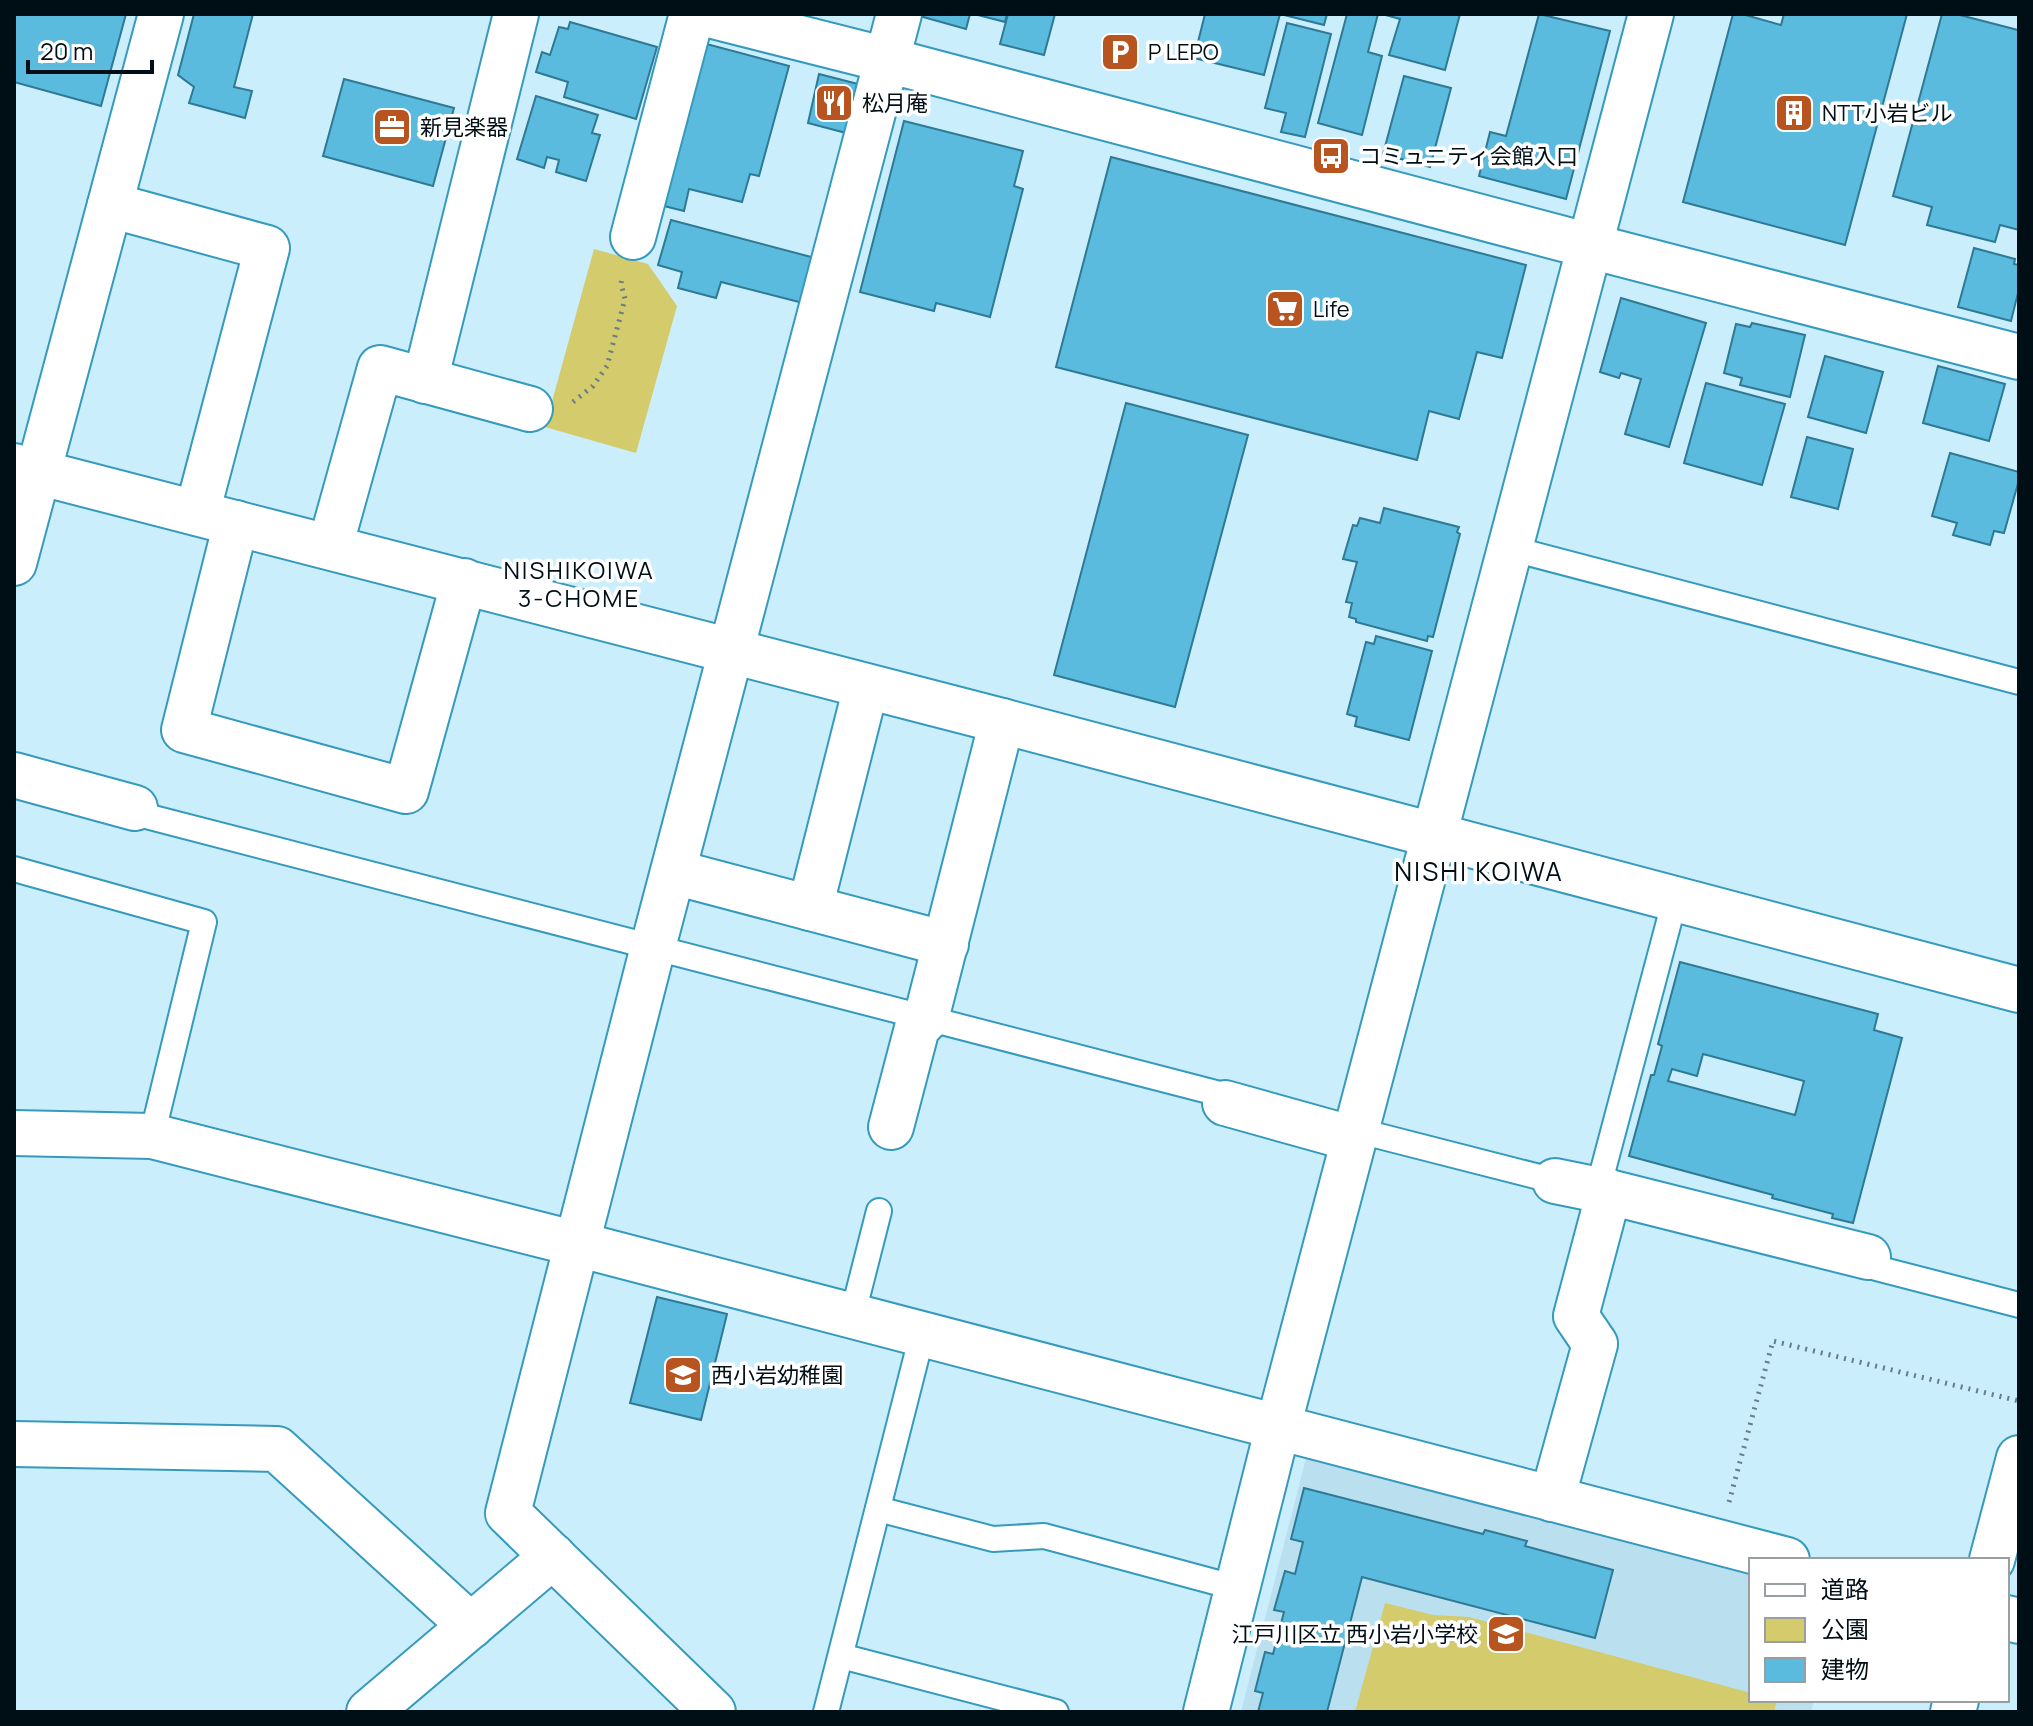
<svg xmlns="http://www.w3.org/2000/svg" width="2033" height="1726" font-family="Manrope,'Noto Sans JP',sans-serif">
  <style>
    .built { fill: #bae0f0 }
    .green { fill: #d3cb6c }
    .building { fill: #5bbbde; stroke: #2e7993; stroke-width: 2; fill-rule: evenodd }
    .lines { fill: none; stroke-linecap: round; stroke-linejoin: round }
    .lane-casing { stroke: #359abc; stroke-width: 28 }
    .street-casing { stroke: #359abc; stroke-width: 48 }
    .secondary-casing { stroke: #359abc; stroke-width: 48 }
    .path { stroke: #667e89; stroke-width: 5; stroke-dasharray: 2 6; stroke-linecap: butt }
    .lane { stroke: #fff; stroke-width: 24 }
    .street { stroke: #fff; stroke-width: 44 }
    .secondary { stroke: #fff; stroke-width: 44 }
    .labels { text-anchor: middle; stroke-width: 7; stroke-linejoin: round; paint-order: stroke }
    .poi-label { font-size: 22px; fill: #000e15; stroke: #fff; text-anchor: start }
    .neighbourhood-label { font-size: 24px; letter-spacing: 2px; fill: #000e15; stroke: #fff }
    .quarter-label { font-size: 26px; letter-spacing: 2px; fill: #000e15; stroke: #fff }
  </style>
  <rect width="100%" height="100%" fill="#cbeefd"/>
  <path class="built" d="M1307,1454l444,115v131h63l-3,12h-570z"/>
  <g class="green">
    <path d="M594,249l54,15 29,42 -41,147 -91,-26z"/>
    <path d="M1385,1603l48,12 36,2 282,76v7h26l-3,12h-419z"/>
  </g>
  <g class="building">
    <path d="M14,14h112l-25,92 -87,-24z"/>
    <path d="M194,14h59l-19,73 18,4 -7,27 -56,-15 5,-16 -16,-12z"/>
    <path d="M923,14h47l-4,15 -43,-12z"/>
    <path d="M974,14h33l-2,8z"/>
    <path d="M1008,14h47l-11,41 -44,-11z"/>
    <path d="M1205,14h75l-16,61 -70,-17z"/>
    <path d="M1280,14h47l-3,11z"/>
    <path d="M1347,14h31l-10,38 14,4 -20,79 -44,-12z"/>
    <path d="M1382,14h78l-15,56 -56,-15 11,-36z"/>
    <path d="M1539,14l71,17 -44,168 -87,-23 11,-44 16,4z"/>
    <path d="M1733,14h9l39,11 3,-11h123l-62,231 -162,-43z"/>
    <path d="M1942,14h14l62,16 1,-3v203l-19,-5 -5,17 -68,-17 5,-18 -39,-11z"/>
    <path d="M570,22l87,25 -21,72 -72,-22 4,-15 -32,-10 6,-20 8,3 9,-28 9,2z"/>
    <path d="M1287,23l44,11 -26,103 -24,-5 5,-19 -21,-5z"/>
    <path d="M699,42l90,24 -30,110 -9,-2 -8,28 -53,-13 -5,22 -28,-7z"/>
    <path d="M819,74l39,10 -12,49 -38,-10z"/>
    <path d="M1404,76l47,12 -21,79 -47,-13z"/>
    <path d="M344,79l110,29 -21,78 -110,-30z"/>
    <path d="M536,96l62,19 -6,18 8,2 -14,46 -30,-9 3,-12 -12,-3 -3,11 -27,-9z"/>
    <path d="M904,121l119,30 -9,35 9,3 -33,128 -54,-14 -2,8 -74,-19z"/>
    <path d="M1111,157l415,108 -24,93 -25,-6 -18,67 -30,-8 -12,49 -361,-93z"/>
    <path d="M671,220l144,38 -12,45 -82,-21 -5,16 -38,-10 4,-16 -24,-7z"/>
    <path d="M1974,248l41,11 -1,5 5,1v24l-8,32 -53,-14z"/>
    <path d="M1621,298l85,25 -37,124 -44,-13 16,-55 -20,-6 -2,5 -19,-6z"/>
    <path d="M1752,323l53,12 -15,62 -50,-12 2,-7 -18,-5 12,-49 14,3z"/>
    <path d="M1825,356l58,16 -17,61 -58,-16z"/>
    <path d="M1938,366l67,18 -16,57 -66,-18z"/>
    <path d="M1706,383l79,21 -23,81 -78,-22z"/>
    <path d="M1126,403l122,32 -73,272 -121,-32z"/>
    <path d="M1807,437l46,12 -15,60 -47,-12z"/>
    <path d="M1950,453l69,19v8l-15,53 -10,-2 -4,14 -37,-10 4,-12 -25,-7z"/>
    <path d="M1384,508l75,19 -2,5 3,2 -27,103 -5,-1 -1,5 -71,-19v-3l-7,-2 3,-14 -6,-1 11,-40 -14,-3 10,-34 4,1 3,-8 20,5z"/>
    <path d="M1376,636l56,15 -23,89 -54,-14 2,-9 -10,-3 19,-72 8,2z"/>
    <path d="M1680,962l198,52 -4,16 28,8 -49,185 -21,-5 1,-4 -61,-16 1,-3 -144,-39 22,-81h3l8,-29 -4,-2zM1703,1054l101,27 -9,34 -127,-34 4,-12 25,7z"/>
    <path d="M657,1297l70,17 -26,106 -71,-17z"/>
    <path d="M1304,1488l179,46 2,-4 42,11 -2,5 88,24 -18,68 -233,-61 -35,135h-69l5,-19 -8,-2 10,-39 8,2 11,-42 -10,-2 11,-39 10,3 8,-32 -12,-3z"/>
  </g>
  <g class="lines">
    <defs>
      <g id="lane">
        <path d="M1509,548l510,134"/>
        <path d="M135,808l7,7 1078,279 5,9"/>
        <path d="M14,869l190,53 -52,214"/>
        <path d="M1379,1136l176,45"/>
        <path d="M1609,1192l-6,-22 72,-271"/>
        <path d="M1868,1257l8,11 143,37"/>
        <path d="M852,1317l27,-106"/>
        <path d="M878,1509l115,30 51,-3 193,52"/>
        <path d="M841,1656l215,56"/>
        <path d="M826,1712l96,-377"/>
      </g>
      <g id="street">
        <path d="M110,205l157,43 -70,265"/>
        <path d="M633,237l59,-223"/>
        <path d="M425,381l91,-367"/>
        <path d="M14,466l988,255 1017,269"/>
        <path d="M236,523l-52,207 222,61 58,-210"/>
        <path d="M330,547l50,-179 150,41"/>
        <path d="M14,563l147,-549"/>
        <path d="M14,775l121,33"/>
        <path d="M674,872l272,72"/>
        <path d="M810,908l56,-221"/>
        <path d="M1225,1103l129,36"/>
        <path d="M891,1127l26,-99 9,-9 76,-298"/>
        <path d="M14,1133l138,3 425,108 1210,316"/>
        <path d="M1555,1181l54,11 259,65"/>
        <path d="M14,1444l263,5 194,177"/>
        <path d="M1552,1499l43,-155 -19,-28 33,-124"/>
        <path d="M1992,1560l27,-102"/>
        <path d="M2007,1618l12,3"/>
        <path d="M369,1712l184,-156"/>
        <path d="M713,1712l-205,-199 145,-566 246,-933"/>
        <path d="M1953,1712l3,-12"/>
      </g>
      <g id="secondary">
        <path d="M705,14l182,46 703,186 429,111"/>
        <path d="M1206,1712l72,-285 373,-1413"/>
      </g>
    </defs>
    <use href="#lane" class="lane-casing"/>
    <use href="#street" class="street-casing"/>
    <use href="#secondary" class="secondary-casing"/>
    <g class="path">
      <path d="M573,402l20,-16 14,-20 18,-67 -4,-15 1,-6"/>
      <path d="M1729,1502l44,-161 246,60"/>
    </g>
    <use href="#lane" class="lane"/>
    <use href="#street" class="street"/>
    <use href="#secondary" class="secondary"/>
  </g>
  <defs>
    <symbol id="parking-square" viewBox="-11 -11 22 22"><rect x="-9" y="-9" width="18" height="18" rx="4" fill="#b85420" stroke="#fff"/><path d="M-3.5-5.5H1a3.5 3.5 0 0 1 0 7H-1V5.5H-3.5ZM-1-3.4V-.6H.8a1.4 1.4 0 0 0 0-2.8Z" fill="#fff"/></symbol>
    <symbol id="restaurant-square" viewBox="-11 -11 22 22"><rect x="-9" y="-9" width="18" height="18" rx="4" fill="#b85420" stroke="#fff"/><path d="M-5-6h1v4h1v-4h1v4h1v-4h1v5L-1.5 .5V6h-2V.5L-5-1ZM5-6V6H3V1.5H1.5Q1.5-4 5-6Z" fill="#fff"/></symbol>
    <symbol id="building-square" viewBox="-11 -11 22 22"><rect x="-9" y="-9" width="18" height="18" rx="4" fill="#b85420" stroke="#fff"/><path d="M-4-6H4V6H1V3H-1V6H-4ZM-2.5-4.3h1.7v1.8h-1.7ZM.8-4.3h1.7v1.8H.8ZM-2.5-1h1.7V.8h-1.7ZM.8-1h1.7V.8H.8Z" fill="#fff"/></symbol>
    <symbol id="office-square" viewBox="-11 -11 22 22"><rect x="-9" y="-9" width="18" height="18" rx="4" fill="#b85420" stroke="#fff"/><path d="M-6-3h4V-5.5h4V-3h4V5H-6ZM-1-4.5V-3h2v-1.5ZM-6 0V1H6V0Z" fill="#fff"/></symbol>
    <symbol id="bus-square" viewBox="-11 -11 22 22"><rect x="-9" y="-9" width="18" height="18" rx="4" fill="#b85420" stroke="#fff"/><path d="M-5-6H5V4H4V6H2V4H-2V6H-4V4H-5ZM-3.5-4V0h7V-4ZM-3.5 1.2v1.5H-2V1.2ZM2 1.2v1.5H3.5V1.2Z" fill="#fff"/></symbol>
    <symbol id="supermarket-square" viewBox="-11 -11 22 22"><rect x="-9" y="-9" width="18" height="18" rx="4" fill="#b85420" stroke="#fff"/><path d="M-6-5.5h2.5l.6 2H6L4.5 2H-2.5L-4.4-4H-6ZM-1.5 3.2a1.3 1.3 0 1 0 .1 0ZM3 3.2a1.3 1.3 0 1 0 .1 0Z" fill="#fff"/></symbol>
    <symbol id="school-square" viewBox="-11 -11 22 22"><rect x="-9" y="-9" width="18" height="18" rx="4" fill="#b85420" stroke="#fff"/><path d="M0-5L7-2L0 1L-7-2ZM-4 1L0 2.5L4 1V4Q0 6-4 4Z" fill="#fff"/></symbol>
  </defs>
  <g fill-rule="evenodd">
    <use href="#parking-square" x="1098" y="30" width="44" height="44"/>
    <use href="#restaurant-square" x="812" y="81" width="44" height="44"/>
    <use href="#building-square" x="1772" y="91" width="44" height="44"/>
    <use href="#office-square" x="370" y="105" width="44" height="44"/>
    <use href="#bus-square" x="1309" y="134" width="44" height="44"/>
    <use href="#supermarket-square" x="1263" y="287" width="44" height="44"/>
    <use href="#school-square" x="661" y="1353" width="44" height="44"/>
    <use href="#school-square" x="1484" y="1612" width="44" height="44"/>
  </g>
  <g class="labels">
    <g class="poi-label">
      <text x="1148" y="60">P LEPO</text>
      <text x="862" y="111">松月庵</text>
      <text x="1822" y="121">NTT小岩ビル</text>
      <text x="420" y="135">新見楽器</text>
      <text x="1359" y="164">コミュニティ会館入口</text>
      <text x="1313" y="317">Life</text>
      <text x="711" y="1383">西小岩幼稚園</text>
      <text x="1478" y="1642" text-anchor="end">江戸川区立 西小岩小学校</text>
    </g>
    <g class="neighbourhood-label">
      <text x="579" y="579">NISHIKOIWA<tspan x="579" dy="28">3-CHOME</tspan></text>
    </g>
    <g class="quarter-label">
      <text x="1479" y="881">NISHI KOIWA</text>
    </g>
  </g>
  <rect width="2033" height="1726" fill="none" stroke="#000e15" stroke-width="32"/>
  <rect x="1749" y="1558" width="260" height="144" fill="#ffffff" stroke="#999fa1" stroke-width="2"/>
  <rect x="1765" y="1584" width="40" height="12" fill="#ffffff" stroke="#999fa1" stroke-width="2"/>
  <text x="1821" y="1598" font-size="24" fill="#000e15">道路</text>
  <rect x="1765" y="1618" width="40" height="24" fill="#d3cb6c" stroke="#999fa1" stroke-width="2"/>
  <text x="1821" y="1638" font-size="24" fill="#000e15">公園</text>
  <rect x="1765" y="1658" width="40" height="24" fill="#5bbbde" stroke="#999fa1" stroke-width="2"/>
  <text x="1821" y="1678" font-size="24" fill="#000e15">建物</text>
  <path d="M28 60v12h124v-12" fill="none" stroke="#000e15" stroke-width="4"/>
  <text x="40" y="60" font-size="24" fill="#000e15" stroke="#ffffff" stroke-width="6" paint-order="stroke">20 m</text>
</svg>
